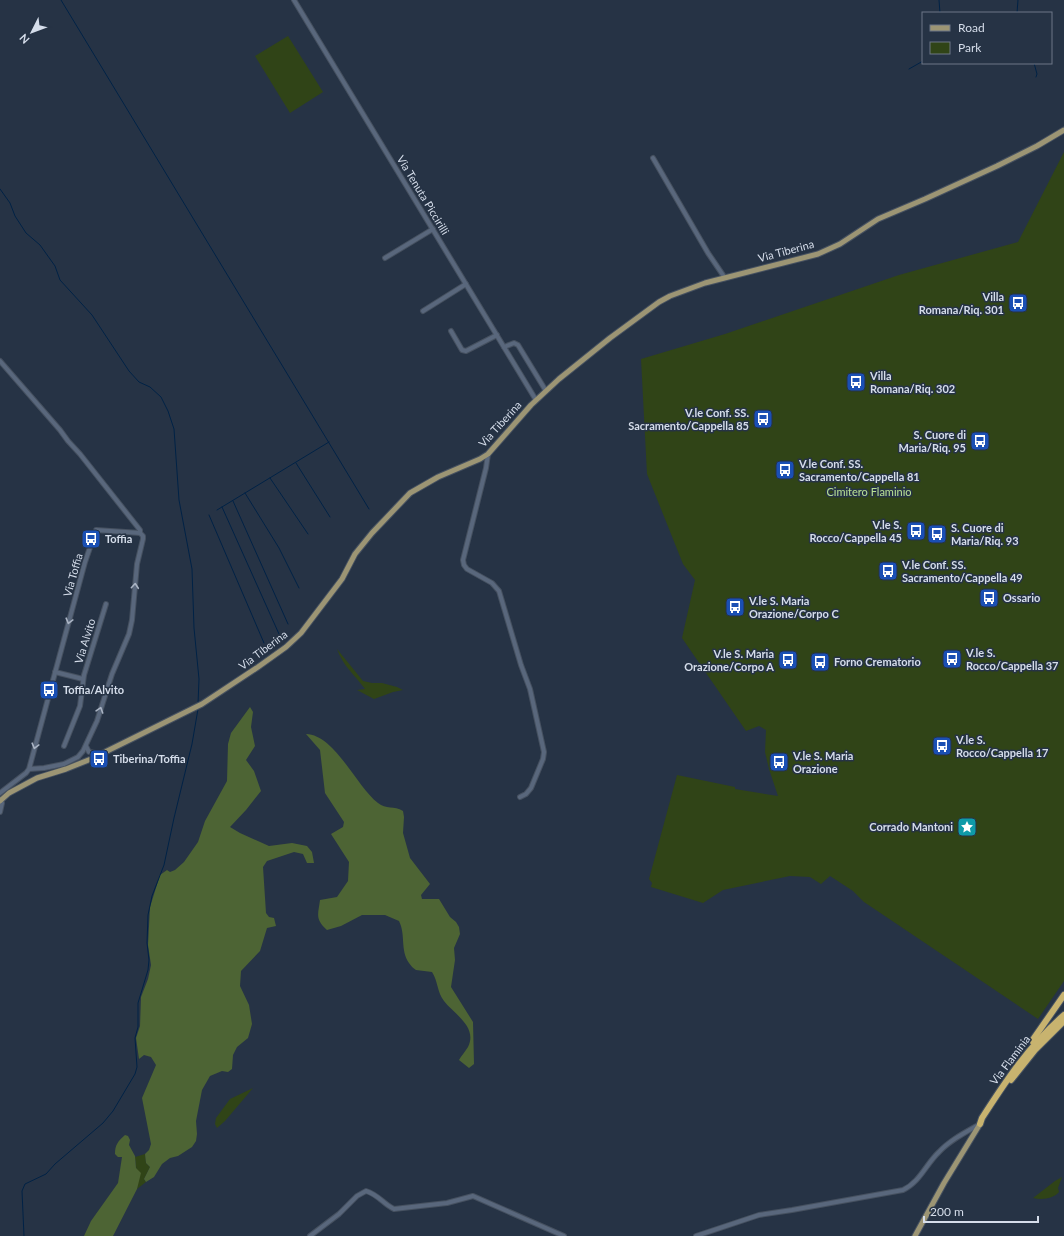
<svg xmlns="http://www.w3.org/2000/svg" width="1064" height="1236" font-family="Lato,sans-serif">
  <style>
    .green { fill: #304417 }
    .forest { fill: #4d6434 }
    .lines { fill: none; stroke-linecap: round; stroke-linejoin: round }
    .stream { stroke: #002246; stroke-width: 1 }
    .minor-casing { stroke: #465160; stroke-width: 6 }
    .major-casing { stroke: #465160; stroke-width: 7 }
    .highway-casing { stroke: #465160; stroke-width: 8 }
    .minor { stroke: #59677c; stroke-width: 4 }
    .major { stroke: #9c9574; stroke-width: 5 }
    .highway { stroke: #c8b36f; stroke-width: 6 }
    .oneway { stroke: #aab4c4 }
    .labels { text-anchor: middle; stroke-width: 3; stroke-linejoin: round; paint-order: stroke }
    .street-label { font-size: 11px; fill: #d5ddea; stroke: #263345 }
    .poi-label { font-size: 11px; font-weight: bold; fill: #d5ddea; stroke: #263345; text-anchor: start }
    .park-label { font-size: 11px; fill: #b9e094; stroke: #263345 }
  </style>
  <rect width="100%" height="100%" fill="#263345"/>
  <g class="green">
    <path d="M288,36l35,56 -33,21 -35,-57z"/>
    <path d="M1064,152v829l-26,38 -174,-117 -11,-11 -23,-15 -9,8 -11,-7 -20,-1 -67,14 -20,13 -52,-16 1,-4 -3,-4 28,-104 58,12v2l43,7 -9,-27 -4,-17 1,-22 -7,-4 -13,5 -64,-93 13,-58 -12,-16 -36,-90 -6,-115 84,-25 174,-59 119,-33z"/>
    <path d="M337,649l26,32 9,2h10l15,4 6,3 -10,2 -19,7 -17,-9 8,-1c-11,-15 -22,-23 -28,-40z"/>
    <path d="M253,1088l-28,33 -8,7 -2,-4 1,-6 14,-19z"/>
    <path d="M145,1154l1,9 4,4 -6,12 2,3 -9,7 1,-5 -3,-27z"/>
    <path d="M1062,1177l-4,11 1,4c-6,7 -17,8 -26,6l22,-17z"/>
  </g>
  <g class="forest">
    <path d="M250,707l3,5 -2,15 4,19 -9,14 8,11 7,20 -15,19 -16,17 10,6 29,13 23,-3 15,3 5,6 2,11h-7l-4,-9 -9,-2 -27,9 -4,6 3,46 3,4 5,1 2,8 -9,2 -7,23 -19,20 -1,15 9,19 3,19 -4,14 -11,9 -4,8 -1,14 -4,3 -6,-1 -12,5 -8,14 -6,31 1,13 -1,7 -4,6 -14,9 -8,2 -8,6 -8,13 -8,5 -2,-3 6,-12 -4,-4 -1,-9 4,-4 2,-6 -9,-46 14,-33 -5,-8 -7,-2 -5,4 -3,-21 4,-12 1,-29 7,-18 3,-14 -3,-20 2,-38 10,-32 7,-5 3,2 5,-2 9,-8 14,-20 7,-21 22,-40 1,-37 3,-11z"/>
    <path d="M306,734c29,1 50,52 72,69 8,7 16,2 25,8l1,6 -1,16 7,25 20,26 -9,11 1,4h17l11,18 6,5 3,5 1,7 -6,14 1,12 -4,27 22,35 1,42 -5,4 -10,-8c2,-4 6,-8 9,-13 10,-20 -14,-33 -24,-46 -7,-9 -6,-20 -12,-29 -5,-1 -11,-1 -16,-2 -3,-2 -5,-4 -7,-7 -9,-13 -3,-28 -10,-42l-14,-6h-23l-21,11 -14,4c-12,-11 -9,-15 -7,-30l17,-3 11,-16 1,-19 -18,-28 12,-7 1,-5 -19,-29 -5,-43z"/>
    <path d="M125,1135l3,1 2,4 -1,5 6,11 1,12 5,5 -4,16 -24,47h-29l7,-15 27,-38 4,-26h-4l-3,-3c0,-9 3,-13 10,-19z"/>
  </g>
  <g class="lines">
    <g class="stream">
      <path d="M61,0l308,509"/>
      <path d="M939,0l1,13"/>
      <path d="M1017,13l1,-13"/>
      <path d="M1034,63l3,11 -1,3"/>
      <path d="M909,69l14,-8"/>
      <path d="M0,189l10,14 5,13 11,17 14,12 15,21 5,14 32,35 37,56 10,11 11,5 11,10 7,14 6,18 5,71 13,69 2,59 5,51 -1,25"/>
      <path d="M296,463l34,54"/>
      <path d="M270,478l38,56"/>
      <path d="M245,493l34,55 20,40"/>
      <path d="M233,501l55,123"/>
      <path d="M222,507l57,127"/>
      <path d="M217,510l112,-68"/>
      <path d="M209,515l55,128"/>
      <path d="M24,1236l-2,-45 3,-7 21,-10 9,-10 48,-41 10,-12 22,-37 2,-7 -2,-29 3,-11v-24l10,-33 1,-10 -2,-17 1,-28 4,-19 12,-31 10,-47 18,-74 6,-35"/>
    </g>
    <defs>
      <g id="minor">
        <path d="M294,0l242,400"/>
        <path d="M653,158l55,95 17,25"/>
        <path d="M385,258l48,-29"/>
        <path d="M423,311l43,-27"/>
        <path d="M451,331l11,19 4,1 31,-16"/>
        <path d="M504,347l10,-4 4,2 28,46"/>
        <path d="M0,361l60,69 8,11 12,13 60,76v3"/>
        <path d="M488,454l-2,14 -23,92 1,5 3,4 25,14 7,8 22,74 9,24 14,63 -1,7 -12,29 -5,6 -6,3"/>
        <path d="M55,672l28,7"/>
        <path d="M64,746l16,-40 4,-31 22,-71"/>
        <path d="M86,746l3,6 13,2"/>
        <path d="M0,793l26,-20 3,-4 56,-207 11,-32 44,3 3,3v3l-6,25 -5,56 -3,14 -17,40 -15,47 -14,30 -5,6 -14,7 -20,4 -15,1"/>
        <path d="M0,812l2,-9 -2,-4"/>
        <path d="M310,1236l29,-22 18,-18 9,-5c13,4 17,13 28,18l53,-6 26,-7 91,40"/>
        <path d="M696,1236l63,-21 33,-5 111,-20c17,-8 23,-26 36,-38 11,-12 27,-20 41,-28"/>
      </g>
      <g id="major">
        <path d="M0,801l9,-8 28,-15 29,-9 25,-10 111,-55 56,-37 28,-20 15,-14 41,-54 13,-25 17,-21 38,-40 28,-16 42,-18 8,-5 43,-49 28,-26 51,-41 49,-36 11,-6 35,-13 113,-29 22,-10 38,-25 47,-20 72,-33 40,-20 27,-16"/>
        <path d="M915,1236l29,-53 36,-59"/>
      </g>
      <g id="highway">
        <path d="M1032,1041l32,-46"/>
        <path d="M1011,1080l24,-30 29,-29"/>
        <path d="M980,1124l2,-6c25,-39 47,-72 82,-103"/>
      </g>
    </defs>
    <use href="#minor" class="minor-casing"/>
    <use href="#major" class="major-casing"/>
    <use href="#highway" class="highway-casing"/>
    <use href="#minor" class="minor"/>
    <use href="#major" class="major"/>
    <use href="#highway" class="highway"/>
  </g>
  <defs><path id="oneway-chevron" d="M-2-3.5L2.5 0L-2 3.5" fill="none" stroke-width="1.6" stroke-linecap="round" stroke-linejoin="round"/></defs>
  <g class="oneway">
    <use href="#oneway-chevron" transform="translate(135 586) rotate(-85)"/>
    <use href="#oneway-chevron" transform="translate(69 621) rotate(105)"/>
    <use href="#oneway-chevron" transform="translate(100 710) rotate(-72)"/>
    <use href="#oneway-chevron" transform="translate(35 746) rotate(105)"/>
  </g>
  <defs>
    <symbol id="bus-square" viewBox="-11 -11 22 22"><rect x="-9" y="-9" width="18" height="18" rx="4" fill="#1a4fb4" stroke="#263345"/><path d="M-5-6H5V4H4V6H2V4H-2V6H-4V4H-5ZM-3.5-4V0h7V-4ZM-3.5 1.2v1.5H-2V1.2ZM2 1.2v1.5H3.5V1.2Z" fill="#fff"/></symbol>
    <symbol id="sight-square" viewBox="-11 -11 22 22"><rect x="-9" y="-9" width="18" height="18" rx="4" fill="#0f9aa8" stroke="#263345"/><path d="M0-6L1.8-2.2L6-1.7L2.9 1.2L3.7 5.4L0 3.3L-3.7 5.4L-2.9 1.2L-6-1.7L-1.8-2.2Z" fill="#fff"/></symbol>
  </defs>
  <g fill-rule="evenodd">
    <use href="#bus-square" x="1007" y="292" width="22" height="22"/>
    <use href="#bus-square" x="845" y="371" width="22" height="22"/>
    <use href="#bus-square" x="752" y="408" width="22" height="22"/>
    <use href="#bus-square" x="969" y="430" width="22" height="22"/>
    <use href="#bus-square" x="774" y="459" width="22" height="22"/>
    <use href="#bus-square" x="905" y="520" width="22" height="22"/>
    <use href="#bus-square" x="926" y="523" width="22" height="22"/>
    <use href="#bus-square" x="80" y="528" width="22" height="22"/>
    <use href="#bus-square" x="877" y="560" width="22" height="22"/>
    <use href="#bus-square" x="978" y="587" width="22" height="22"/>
    <use href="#bus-square" x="724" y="596" width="22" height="22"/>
    <use href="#bus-square" x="941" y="648" width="22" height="22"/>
    <use href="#bus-square" x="777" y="649" width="22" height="22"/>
    <use href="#bus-square" x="809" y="651" width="22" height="22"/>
    <use href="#bus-square" x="38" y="679" width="22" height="22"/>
    <use href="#bus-square" x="931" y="735" width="22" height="22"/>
    <use href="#bus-square" x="88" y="748" width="22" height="22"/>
    <use href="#bus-square" x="768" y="751" width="22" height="22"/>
    <use href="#sight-square" x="956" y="816" width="22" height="22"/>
  </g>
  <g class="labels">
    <g class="street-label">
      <text transform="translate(423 195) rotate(59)" y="4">Via Tenuta Piccirilli</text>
      <text transform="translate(786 251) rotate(-15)" y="4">Via Tiberina</text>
      <text transform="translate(500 424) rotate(-48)" y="4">Via Tiberina</text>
      <text transform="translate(73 575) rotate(-74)" y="4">Via Toffia</text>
      <text transform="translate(85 641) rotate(-73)" y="4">Via Alvito</text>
      <text transform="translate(263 650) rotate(-37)" y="4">Via Tiberina</text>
      <text transform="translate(1010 1060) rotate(-53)" y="4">Via Flaminia</text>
    </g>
    <g class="poi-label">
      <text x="1004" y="301" text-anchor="end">Villa<tspan x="1004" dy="13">Romana/Riq. 301</tspan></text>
      <text x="870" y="380">Villa<tspan x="870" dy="13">Romana/Riq. 302</tspan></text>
      <text x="749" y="417" text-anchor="end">V.le Conf. SS.<tspan x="749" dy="13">Sacramento/Cappella 85</tspan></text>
      <text x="966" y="439" text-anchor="end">S. Cuore di<tspan x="966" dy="13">Maria/Riq. 95</tspan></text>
      <text x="799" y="468">V.le Conf. SS.<tspan x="799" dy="13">Sacramento/Cappella 81</tspan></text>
      <text x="902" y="529" text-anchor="end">V.le S.<tspan x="902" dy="13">Rocco/Cappella 45</tspan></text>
      <text x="951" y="532">S. Cuore di<tspan x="951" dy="13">Maria/Riq. 93</tspan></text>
      <text x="105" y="543">Toffia</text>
      <text x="902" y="569">V.le Conf. SS.<tspan x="902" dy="13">Sacramento/Cappella 49</tspan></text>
      <text x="1003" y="602">Ossario</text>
      <text x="749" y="605">V.le S. Maria<tspan x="749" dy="13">Orazione/Corpo C</tspan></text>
      <text x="966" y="657">V.le S.<tspan x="966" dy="13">Rocco/Cappella 37</tspan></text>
      <text x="774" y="658" text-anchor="end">V.le S. Maria<tspan x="774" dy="13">Orazione/Corpo A</tspan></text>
      <text x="834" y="666">Forno Crematorio</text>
      <text x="63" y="694">Toffia/Alvito</text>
      <text x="956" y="744">V.le S.<tspan x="956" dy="13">Rocco/Cappella 17</tspan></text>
      <text x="793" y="760">V.le S. Maria<tspan x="793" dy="13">Orazione</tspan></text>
      <text x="113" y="763">Tiberina/Toffia</text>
      <text x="953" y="831" text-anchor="end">Corrado Mantoni</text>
    </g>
    <g class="park-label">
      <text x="869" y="496">Cimitero Flaminio</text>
    </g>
  </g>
  <rect x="922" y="12" width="130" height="52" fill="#263345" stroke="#6c7787"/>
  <rect x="930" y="25" width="20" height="6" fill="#9c9574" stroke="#6c7787"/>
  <text x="958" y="32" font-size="12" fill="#d5ddea">Road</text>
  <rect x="930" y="42" width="20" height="12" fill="#304417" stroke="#6c7787"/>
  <text x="958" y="52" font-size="12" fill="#d5ddea">Park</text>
  <g transform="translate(32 32) rotate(228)" stroke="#263345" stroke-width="3" paint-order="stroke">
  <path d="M0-3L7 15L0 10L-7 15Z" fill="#d5ddea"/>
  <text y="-6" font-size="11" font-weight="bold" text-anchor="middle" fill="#d5ddea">N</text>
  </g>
  <path d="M924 1216v6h114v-6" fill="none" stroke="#d5ddea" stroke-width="2"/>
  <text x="930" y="1216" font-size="12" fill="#d5ddea" stroke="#263345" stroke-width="3" paint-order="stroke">200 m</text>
</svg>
